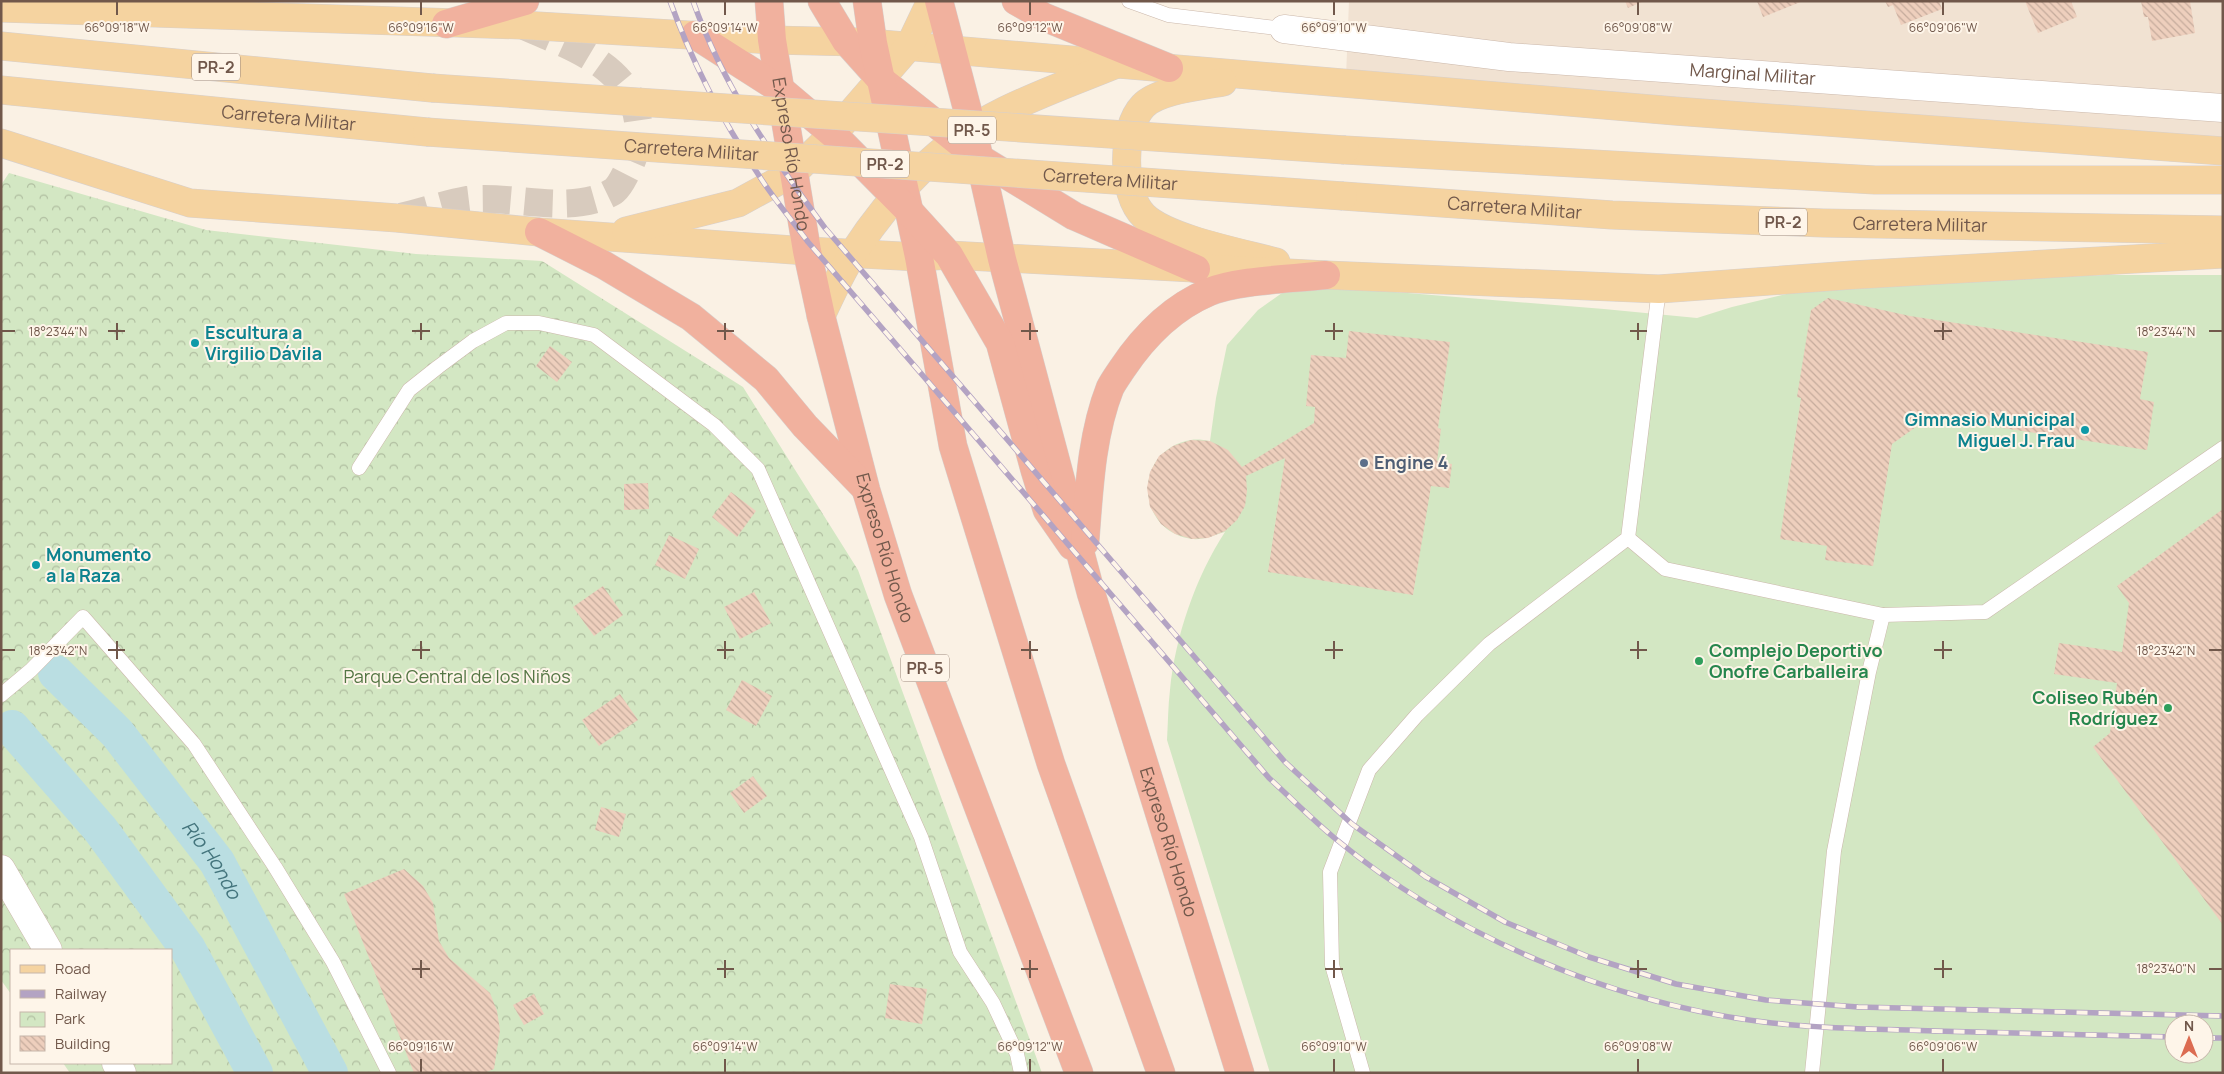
<svg xmlns="http://www.w3.org/2000/svg" width="2224" height="1074" font-family="Manrope,sans-serif">
  <style>
    .residential { fill: #f1e2d2 }
    .grass { fill: #d3e7c3; fill-rule: evenodd }
    .park { fill: url(#park-crowns) }
    .lines { fill: none; stroke-linecap: round; stroke-linejoin: round }
    .canal { stroke: #badee2; stroke-width: 36 }
    .building { fill: url(#building-back-hatch) }
    .primary-tunnel { stroke: #d8cbbe; stroke-width: 28; stroke-dasharray: 28 14; stroke-linecap: butt }
    .lane-casing { stroke: #cbb8ab; stroke-width: 15 }
    .street-casing { stroke: #cbb8ab; stroke-width: 29 }
    .primary-casing { stroke: #d7d0cd; stroke-width: 29 }
    .highway-casing { stroke: #d7d0cd; stroke-width: 29 }
    .lane { stroke: #fff; stroke-width: 14 }
    .street { stroke: #fff; stroke-width: 28 }
    .primary { stroke: #f5d3a0; stroke-width: 28 }
    .highway { stroke: #f1b19e; stroke-width: 28 }
    .rail-casing { stroke: #b3a3c3; stroke-width: 5.5 }
    .rail { stroke: #fef5e9; stroke-width: 4; stroke-dasharray: 11; stroke-linecap: butt }
    .primary-bridge-casing { stroke: #d7d0cd; stroke-width: 29; stroke-linecap: butt }
    .primary-bridge { stroke: #f5d3a0; stroke-width: 28 }
    .ticks { fill: none; stroke: #71584b; stroke-width: 2 }
    .culture-dot { fill: #0f9aa8; stroke: #fef5e9; stroke-width: 2 }
    .service-dot { fill: #5c6f8a; stroke: #fef5e9; stroke-width: 2 }
    .leisure-dot { fill: #2e9e5b; stroke: #fef5e9; stroke-width: 2 }
    .labels { text-anchor: middle; stroke-width: 4; stroke-linejoin: round; paint-order: stroke }
    .shield { fill: #fef5e9; stroke: #9b877a; stroke-width: 1 }
    .shield-label { font-size: 16px; font-weight: bold; fill: #71584b }
    .street-label { font-size: 18px; fill: #71584b; stroke: #fef5e9 }
    .culture-label { font-size: 18px; font-weight: bold; fill: #0d838f; stroke: #fef5e9; text-anchor: start }
    .service-label { font-size: 18px; font-weight: bold; fill: #4e5e75; stroke: #fef5e9; text-anchor: start }
    .leisure-label { font-size: 18px; font-weight: bold; fill: #27864d; stroke: #fef5e9; text-anchor: start }
    .park-label { font-size: 18px; fill: #547644; stroke: #fef5e9 }
    .water-label { font-size: 19px; font-style: italic; fill: #43747c; stroke: #fef5e9 }
    .ticks-label { font-size: 12px; text-anchor: middle; fill: #71584b; stroke: #fef5e9; stroke-width: 4; stroke-linejoin: round; paint-order: stroke }
  </style>
  <defs>
    <pattern id="park-crowns" width="20" height="18" patternUnits="userSpaceOnUse" patternTransform="scale(1.25)"><rect width="20" height="18" fill="#d3e7c3"/><path d="M2 6a3 3 0 1 1 6 0M12 15a3 3 0 1 1 6 0" fill="none" stroke="#b0bea0"/></pattern>
    <pattern id="building-back-hatch" width="6" height="6" patternUnits="userSpaceOnUse" patternTransform="scale(1.25)"><rect width="6" height="6" fill="#eecfbd"/><path d="M-1 5l2 2M0 0l6 6M5-1l2 2" fill="none" stroke="#c5ab9c"/></pattern>
  </defs>
  <rect width="100%" height="100%" fill="#faf1e4"/>
  <path class="residential" d="M1349,1h874v141l-877,-65z"/>
  <path class="grass" d="M2106,275h117v798h-953l-103,-333c1,-17 1,-34 3,-50 5,-53 26,-114 55,-158 -11,3 -21,8 -33,7 -58,-8 -59,-90 -1,-99 6,-1 13,0 19,1l6,-43 11,-53 31,-35 24,-17 28,-8 294,24 93,9 35,-11 79,-19zM2174,1024h30v30h-30z"/>
  <path class="park" d="M9,173l197,57 210,24 126,7 201,126 115,183 184,503h-972l-7,-10h108v-113h-160v44l-10,-14v-795z"/>
  <g class="lines">
    <g class="canal">
      <path id="s1" d="M56,673l61,60 100,129 113,211"/>
      <path d="M12,728l88,101 88,120 67,124"/>
    </g>
  </g>
  <g class="building">
    <path d="M1625,1h19l-16,7z"/>
    <path d="M1757,1h46l-40,16z"/>
    <path d="M1885,1h54l3,8 -41,16 -8,-20 -5,2z"/>
    <path d="M2025,1h46l6,16 -39,16z"/>
    <path d="M2141,1h49l5,32 -43,8 -4,-24h-4z"/>
    <path d="M1828,298l82,18 238,36 -8,47 14,3 -7,48 -217,-33 -38,27 -19,122 -48,-6 2,-14 -47,-7 21,-141 -4,-1 14,-87z"/>
    <path d="M1349,331l101,11 -12,86 3,1 -4,32 15,3 -3,24 -18,-2 -18,109 -145,-23 17,-114 -39,18 1,15 -2,15 -8,14 -12,11 -17,7 -16,1 -17,-5 -14,-10 -11,-17 -3,-19 3,-16 9,-16 14,-10 18,-6 19,1 18,9 14,17 72,-44 1,-16 -9,-1 5,-51 35,3z"/>
    <path d="M550,346l22,16 -15,20 -21,-16z"/>
    <path d="M648,483l1,26 -25,1v-26z"/>
    <path d="M731,492l25,19 -19,26 -25,-20z"/>
    <path d="M2223,509v416l-130,-178 17,-14 7,-50 -63,-9 5,-31 63,9 7,-49 -12,-17z"/>
    <path d="M669,535l30,14 -14,30 -30,-14z"/>
    <path d="M603,586l20,29 -29,21 -21,-29z"/>
    <path d="M754,592l17,31 -31,16 -16,-32z"/>
    <path d="M742,680l30,16 -16,30 -30,-16z"/>
    <path d="M620,694l18,26 -39,26 -17,-26z"/>
    <path d="M753,776l14,20 -23,17 -14,-20z"/>
    <path d="M601,807l25,7 -7,23 -24,-7z"/>
    <path d="M404,869l19,17 10,17 6,38 10,17 41,35 7,18 3,19 -6,39 -10,4h-70l-70,-179z"/>
    <path d="M890,984l37,5 -5,35 -37,-6z"/>
    <path d="M534,994l10,20 -20,11 -11,-20z"/>
  </g>
  <g class="lines">
    <path class="primary-tunnel" d="M401,217c22,-5 44,-13 66,-17 46,-6 105,17 147,-9 6,-5 11,-16 14,-22 8,-15 12,-32 10,-48 -8,-56 -69,-75 -114,-95"/>
    <defs>
      <g id="lane">
        <path d="M1129,1l39,14 116,14"/>
        <path d="M359,468l50,-78 29,-23 35,-26 33,-18h33l55,12 120,90 44,44 163,368 39,115 33,51 24,51 4,19"/>
        <path d="M1628,538l37,31 218,46 102,-3 238,-164"/>
        <path d="M1,695l30,-25 52,-53 111,127 81,123 58,95 56,111"/>
        <path d="M1363,1073l-31,-108 -2,-93 39,-102 48,-55 72,-71 139,-106 31,-249"/>
        <path d="M1812,1073l22,-222 35,-179 14,-57"/>
      </g>
      <g id="street">
        <path id="s2" d="M1284,29l225,28 714,51"/>
        <path d="M1,869l47,81"/>
        <path d="M116,1063l6,10"/>
      </g>
      <g id="primary">
        <path d="M1,8l520,17 251,15 85,2 818,69 548,40"/>
        <path d="M1,46l431,42"/>
        <path d="M1223,82c-21,4 -65,8 -80,24 -22,23 -22,88 1,110 24,23 99,37 132,46"/>
        <path id="s3" d="M1,90l426,42"/>
        <path d="M1,143l189,60 207,15 142,14 268,19 112,6 30,-2 377,20 333,14 193,-14 371,-21"/>
        <path d="M1345,150l530,30h348"/>
        <path id="s4" d="M1343,196l269,19 211,8 400,7"/>
        <path d="M626,231l112,-28 55,-30 40,-39 77,-89 21,-44"/>
        <path d="M821,316c10,-22 20,-44 33,-64 36,-56 87,-110 148,-140 36,-18 75,-32 112,-47"/>
      </g>
      <g id="highway">
        <path id="s5" d="M769,1l3,39 35,211 14,65 45,174 32,105 181,478"/>
        <path d="M822,1l24,40 35,39 98,78 95,58 122,53"/>
        <path d="M867,1l6,42 46,214 34,189 98,318 110,309"/>
        <path id="s6" d="M939,1l36,138 27,120 89,334 149,480"/>
        <path d="M1016,1l28,16 125,51"/>
        <path d="M446,24l79,-23"/>
        <path d="M695,35l86,55 52,44 76,77 40,44 51,88 35,128 12,39 25,36"/>
        <path d="M539,232l65,33 87,52 75,62 39,47 60,62"/>
        <path d="M1085,542c4,-50 6,-106 25,-154 3,-6 8,-13 12,-19 22,-33 49,-61 87,-77 28,-12 85,-13 117,-17"/>
      </g>
    </defs>
    <use href="#lane" class="lane-casing"/>
    <use href="#street" class="street-casing"/>
    <use href="#primary" class="primary-casing"/>
    <use href="#highway" class="highway-casing"/>
    <use href="#lane" class="lane"/>
    <use href="#street" class="street"/>
    <use href="#primary" class="primary"/>
    <use href="#highway" class="highway"/>
    <defs>
      <g id="rail">
        <path d="M670,1c22,61 52,119 88,173 15,24 33,45 50,68l461,536c22,20 45,43 68,62 116,96 278,164 427,182 56,7 114,7 171,9 79,2 159,4 239,6"/>
        <path d="M693,1c30,85 79,155 132,227l460,534 67,62 74,53 79,45 84,35 87,27 90,16 92,7 365,9"/>
        <path d="M2204,1038h19"/>
      </g>
    </defs>
    <use href="#rail" class="rail-casing"/>
    <use href="#rail" class="rail"/>
    <defs>
      <g id="primary-bridge">
        <path d="M432,88l913,62"/>
        <path id="s7" d="M427,132l916,64"/>
      </g>
    </defs>
    <use href="#primary-bridge" class="primary-bridge-casing"/>
    <use href="#primary-bridge" class="primary-bridge"/>
  </g>
  <path class="ticks" d="M117,2v13M421,2v13M725,2v13M1030,2v13M1334,2v13M1638,2v13M1943,2v13M117,323v17M421,323v17M725,323v17M1030,323v17M1334,323v17M1638,323v17M1943,323v17M2,331h13M108,331h17M412,331h18M717,331h17M1021,331h17M1325,331h18M1630,331h17M1934,331h18M2209,331h13M117,641v18M421,641v18M725,641v18M1030,641v18M1334,641v18M1638,641v18M1943,641v18M2,650h13M108,650h17M412,650h18M717,650h17M1021,650h17M1325,650h18M1630,650h17M1934,650h18M2209,650h13M421,960v18M725,960v18M1030,960v18M1334,960v18M1638,960v18M1943,960v18M412,969h18M717,969h17M1021,969h17M1325,969h18M1630,969h17M1934,969h18M2209,969h13M421,1059v13M725,1059v13M1030,1059v13M1334,1059v13M1638,1059v13M1943,1059v13"/>
  <g class="culture-dot">
    <circle cx="195" cy="343" r="5"/>
    <circle cx="2085" cy="430" r="5"/>
    <circle cx="36" cy="565" r="5"/>
  </g>
  <circle class="service-dot" cx="1364" cy="463" r="5"/>
  <g class="leisure-dot">
    <circle cx="1699" cy="661" r="5"/>
    <circle cx="2168" cy="708" r="5"/>
  </g>
  <g class="labels">
    <g class="shield">
      <rect x="192" y="53.5" width="48" height="27" rx="4"/>
      <rect x="948" y="116.5" width="48" height="27" rx="4"/>
      <rect x="861" y="150.5" width="48" height="27" rx="4"/>
      <rect x="1759" y="208.5" width="48" height="27" rx="4"/>
      <rect x="901" y="654.5" width="48" height="27" rx="4"/>
    </g>
    <g class="shield-label">
      <text x="216" y="73">PR-2</text>
      <text x="972" y="136">PR-5</text>
      <text x="885" y="170">PR-2</text>
      <text x="1783" y="228">PR-2</text>
      <text x="925" y="674">PR-5</text>
    </g>
    <g class="street-label">
      <text dy="6" stroke="none"><textPath href="#s2" startOffset="471">Marginal Militar</textPath></text>
      <text dy="6" stroke="none"><textPath href="#s3" startOffset="289">Carretera Militar</textPath></text>
      <text dy="6" stroke="none"><textPath href="#s7" startOffset="265">Carretera Militar</textPath></text>
      <text dy="6" stroke="none"><textPath href="#s5" startOffset="155">Expreso Río Hondo</textPath></text>
      <text dy="6" stroke="none"><textPath href="#s7" startOffset="685">Carretera Militar</textPath></text>
      <text dy="6" stroke="none"><textPath href="#s4" startOffset="172">Carretera Militar</textPath></text>
      <text dy="6" stroke="none"><textPath href="#s4" startOffset="578">Carretera Militar</textPath></text>
      <text dy="6" stroke="none"><textPath href="#s5" startOffset="560">Expreso Río Hondo</textPath></text>
      <text dy="6" stroke="none"><textPath href="#s6" startOffset="872">Expreso Río Hondo</textPath></text>
    </g>
    <g class="culture-label">
      <text x="205" y="339">Escultura a<tspan x="205" dy="21">Virgilio Dávila</tspan></text>
      <text x="2075" y="426" text-anchor="end">Gimnasio Municipal<tspan x="2075" dy="21">Miguel J. Frau</tspan></text>
      <text x="46" y="561">Monumento<tspan x="46" dy="21">a la Raza</tspan></text>
    </g>
    <g class="service-label">
      <text x="1374" y="469">Engine 4</text>
    </g>
    <g class="leisure-label">
      <text x="1709" y="657">Complejo Deportivo<tspan x="1709" dy="21">Onofre Carballeira</tspan></text>
      <text x="2158" y="704" text-anchor="end">Coliseo Rubén<tspan x="2158" dy="21">Rodríguez</tspan></text>
    </g>
    <g class="park-label">
      <text x="457" y="683">Parque Central de los Niños</text>
    </g>
    <g class="water-label">
      <text dy="7" stroke="none"><textPath href="#s1" startOffset="244">Río Hondo</textPath></text>
    </g>
  </g>
  <g class="ticks-label">
    <text x="117" y="32">66°09'18"W</text>
    <text x="421" y="32">66°09'16"W</text>
    <text x="725" y="32">66°09'14"W</text>
    <text x="1030" y="32">66°09'12"W</text>
    <text x="1334" y="32">66°09'10"W</text>
    <text x="1638" y="32">66°09'08"W</text>
    <text x="1943" y="32">66°09'06"W</text>
    <text x="58" y="336">18°23'44"N</text>
    <text x="2166" y="336">18°23'44"N</text>
    <text x="58" y="655">18°23'42"N</text>
    <text x="2166" y="655">18°23'42"N</text>
    <text x="2166" y="973">18°23'40"N</text>
    <text x="421" y="1051">66°09'16"W</text>
    <text x="725" y="1051">66°09'14"W</text>
    <text x="1030" y="1051">66°09'12"W</text>
    <text x="1334" y="1051">66°09'10"W</text>
    <text x="1638" y="1051">66°09'08"W</text>
    <text x="1943" y="1051">66°09'06"W</text>
  </g>
  <rect width="2224" height="1074" fill="none" stroke="#71584b" stroke-width="5"/>
  <rect x="10" y="949" width="162" height="115" fill="#fef5e9" stroke="#c6b6aa"/>
  <rect x="20" y="965" width="25" height="8" fill="#f5d3a0" stroke="#c6b6aa"/>
  <text x="55" y="974" font-size="15" fill="#71584b">Road</text>
  <rect x="20" y="990" width="25" height="8" fill="#b3a3c3" stroke="#c6b6aa"/>
  <text x="55" y="999" font-size="15" fill="#71584b">Railway</text>
  <rect x="20" y="1012" width="25" height="15" fill="url(#park-crowns)" stroke="#c6b6aa"/>
  <text x="55" y="1024" font-size="15" fill="#71584b">Park</text>
  <rect x="20" y="1036" width="25" height="15" fill="url(#building-back-hatch)" stroke="#c6b6aa"/>
  <text x="55" y="1049" font-size="15" fill="#71584b">Building</text>
  <g transform="translate(2189 1039)"><circle r="24" fill="#fef5e9" stroke="#c6b6aa"/>
  <path d="M0-4L9 19L0 12L-9 19Z" fill="#dc6c51"/>
  <text y="-8" font-size="14" font-weight="bold" text-anchor="middle" fill="#71584b">N</text>
  </g>
</svg>
